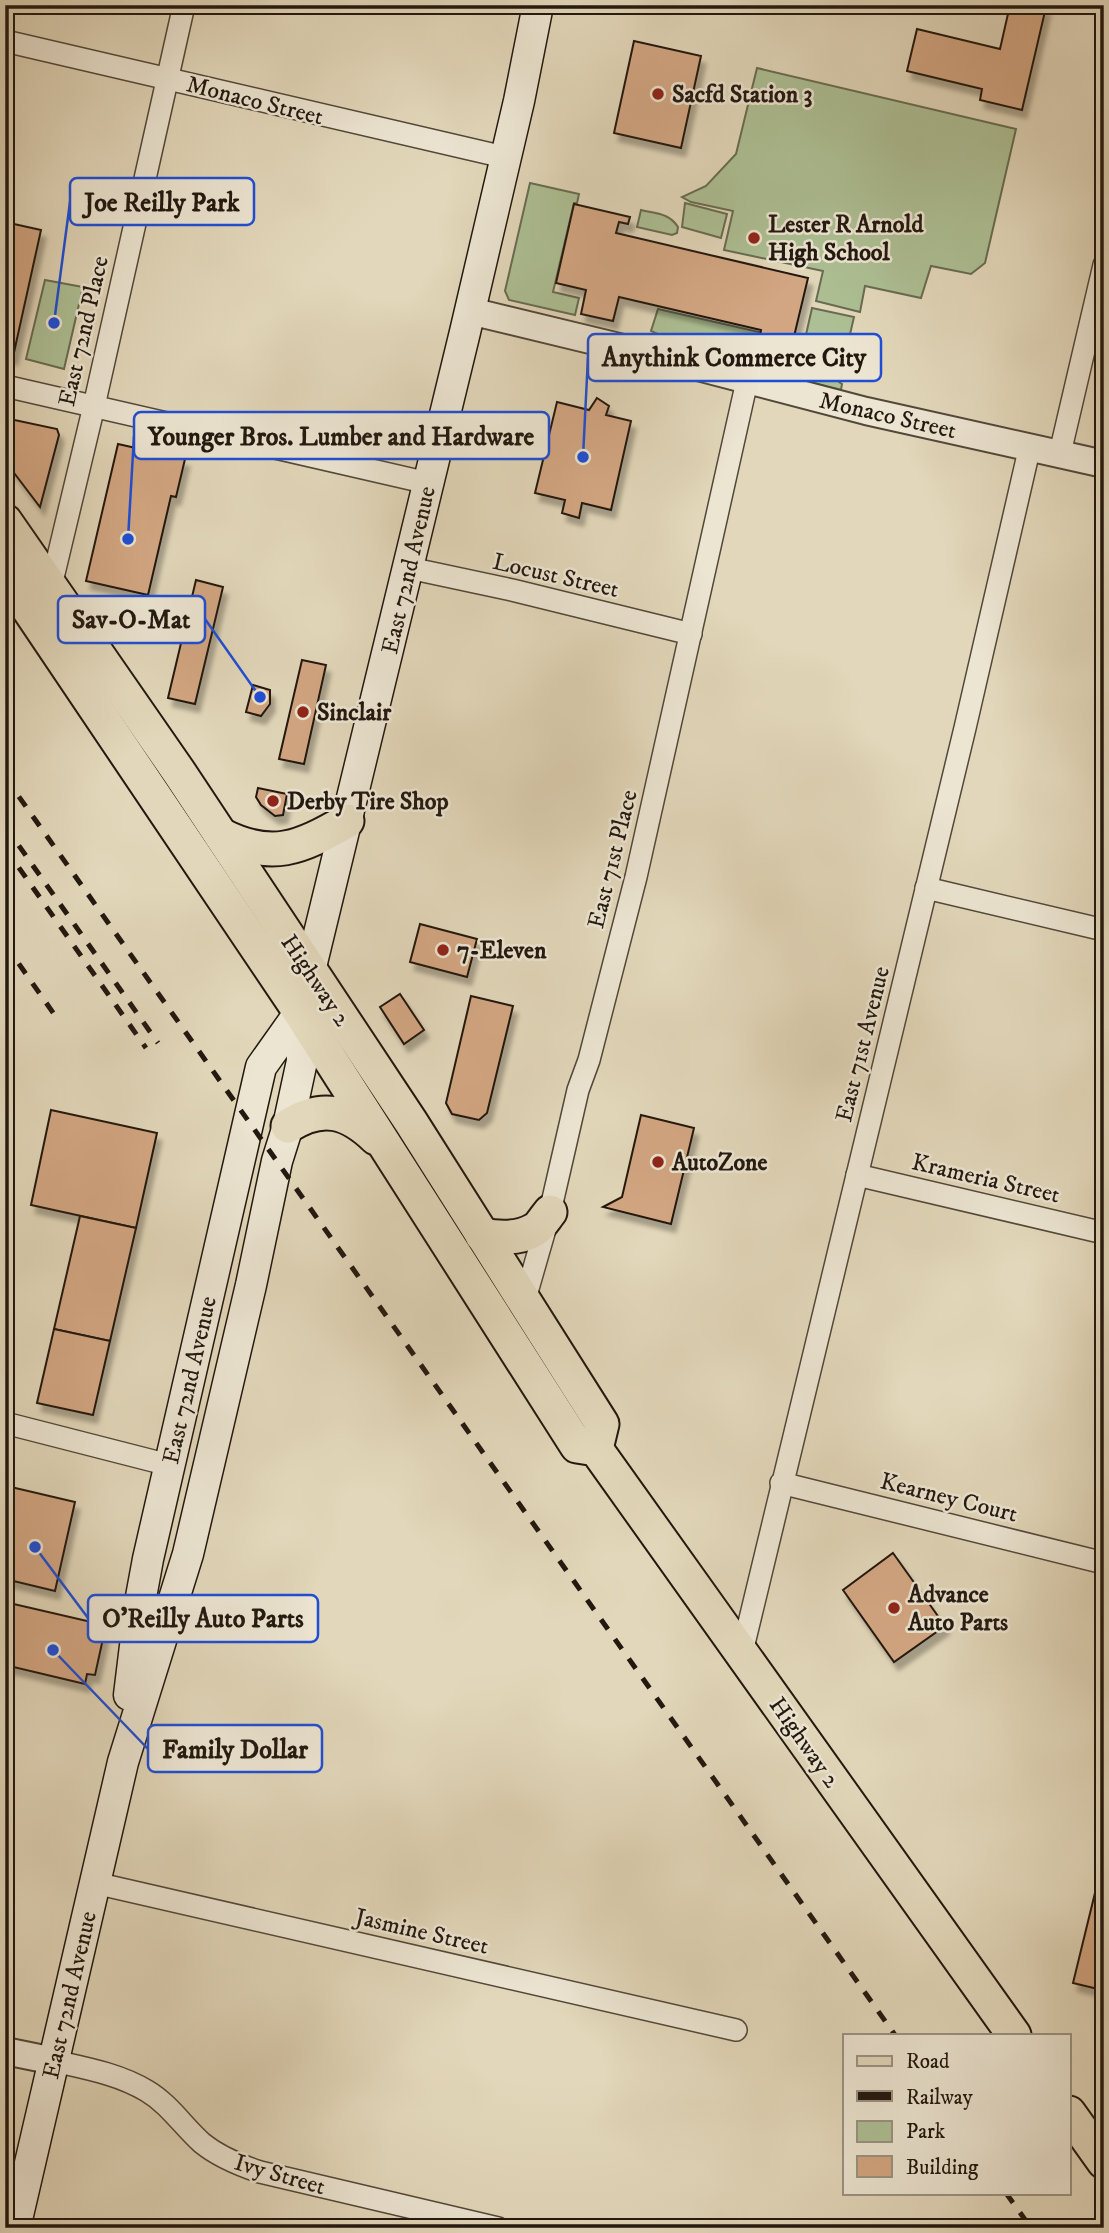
<svg xmlns="http://www.w3.org/2000/svg" width="1109" height="2233" font-family="'IM FELL DW Pica',serif">
  <style>
    .green { fill: #adbf94; stroke: #686c52; stroke-width: 2 }
    .building { fill: #d2a682; stroke: #221810; stroke-width: 2; filter: url(#shadow) }
    .lines { fill: none; stroke-linecap: round; stroke-linejoin: round }
    .minor-casing { stroke: #52483a; stroke-width: 24 }
    .tertiary-casing { stroke: #52483a; stroke-width: 30 }
    .secondary-casing { stroke: #221810; stroke-width: 33 }
    .primary-casing { stroke: #221810; stroke-width: 37 }
    .minor { stroke: #ece5d2; stroke-width: 21 }
    .tertiary { stroke: #ece5d2; stroke-width: 26 }
    .secondary { stroke: #ece5d2; stroke-width: 30 }
    .primary { stroke: #e2d7ba; stroke-width: 33 }
    .rail { stroke: #221810; stroke-width: 5; stroke-dasharray: 12 12; stroke-linecap: butt }
    .poi-dot { fill: #8f2418; stroke: #ece5d2; stroke-width: 2.5 }
    .labels { text-anchor: middle; stroke-width: 5; stroke-linejoin: round; paint-order: stroke }
    .poi-label { font-size: 24px; font-weight: bold; fill: #221810; stroke: #ece5d2; text-anchor: start }
    .street-label { font-size: 24px; fill: #221810; stroke: #ece5d2 }
    .leader { fill: none; stroke: #1d4ed8; stroke-width: 2.5 }
    .callout-dot { fill: #1d4ed8; stroke: #ece5d2; stroke-width: 2.5 }
    .callout { fill: #ece5d2; stroke: #1d4ed8; stroke-width: 2.5 }
    .callout-label { font-size: 26px; text-anchor: middle; font-weight: bold; fill: #221810 }
  </style>
  <defs>
    <filter id="shadow"><feDropShadow dx="4.5" dy="8" stdDeviation="2" flood-color="#0004"/></filter>
  </defs>
  <rect width="100%" height="100%" fill="#e2d7ba"/>
  <filter id="stains"><feTurbulence type="fractalNoise" baseFrequency=".00286" numOctaves="4"/><feColorMatrix values="0 0 0 0 .2 0 0 0 0 .09 0 0 0 0 .02 0 0 0 .5 -.17"/></filter>
  <radialGradient id="worn" r=".72"><stop offset=".6" stop-color="#630" stop-opacity="0"/><stop offset="1" stop-color="#630" stop-opacity=".3"/></radialGradient>
  <g class="green">
    <path d="M757,68l259,61 -31,134 -14,11 -40,-8 -10,32 -56,-12 -5,26 -44,-11 7,-30 -99,-21 9,-39 -42,-9 -9,-5 24,-11 30,-32z"/>
    <path d="M530,183l49,11 -2,9h-3l-21,89 26,6 -4,17 -66,-15 -4,-9z"/>
    <path d="M685,203l42,11 -6,24 -39,-11z"/>
    <path d="M641,210c16,4 28,3 37,17l-1,6 -5,2 -35,-8z"/>
    <path d="M45,280l38,7 -19,82 -38,-10z"/>
    <path d="M812,308l42,9 -15,65 3,2 -1,6 -45,-11z"/>
    <path d="M658,309l101,23 -8,31 -53,-11 -47,-21z"/>
  </g>
  <g class="building">
    <path d="M1010,5l36,2 -24,103 -42,-10 2,-11 -75,-18 10,-42 83,20z"/>
    <path d="M634,41l67,15 -20,92 -67,-15z"/>
    <path d="M574,204l56,13 -2,7 -9,-2 -3,11 192,45 -17,71 -32,-7 2,-12 -142,-33 -6,24 -32,-7 5,-24 -30,-7z"/>
    <path d="M5,222l36,8 -28,127 -8,-2z"/>
    <path d="M597,398l12,8 -3,9 25,6 -20,89 -29,-7 -3,15 -17,-5 3,-13 -30,-7 22,-91 32,8z"/>
    <path d="M5,418l52,11 2,6 -19,72 -35,-46z"/>
    <path d="M118,444l67,15 -9,38 -5,-1 -23,99 -62,-14z"/>
    <path d="M196,580l27,7 -28,117 -27,-6z"/>
    <path d="M302,660l24,5 -22,99 -25,-5z"/>
    <path d="M253,685l17,5v14l-9,12 -15,-4z"/>
    <path d="M258,788l29,6 -4,21 -8,1 -14,-11 -5,-8z"/>
    <path d="M420,924l57,15 -10,38 -57,-15z"/>
    <path d="M400,994l24,36 -20,14 -24,-37z"/>
    <path d="M471,996l42,10 -26,107 -8,7 -27,-6 -6,-11z"/>
    <path d="M51,1110l106,23 -21,95 -105,-23z"/>
    <path d="M641,1115l53,13 -23,96 -68,-17 19,-10z"/>
    <path d="M80,1216l56,12 -26,113 -56,-12z"/>
    <path d="M54,1329l56,12 -17,74 -56,-12z"/>
    <path d="M11,1487l64,15 -20,89 -50,-12v-65z"/>
    <path d="M893,1553l52,73 -51,36 -51,-72z"/>
    <path d="M5,1602l95,22 -2,9 6,1 -9,41 -8,-1 -2,10 -80,-19z"/>
    <path d="M1104,1856v109l-6,24 -25,-6z"/>
  </g>
  <g class="lines">
    <defs>
      <g id="minor">
        <path d="M5,41l499,116"/>
        <path d="M5,386l423,97"/>
        <path d="M1060,453l44,-188"/>
        <path d="M409,568l103,22 179,44"/>
        <path d="M51,586l43,-180 90,-401"/>
        <path d="M926,888l178,42"/>
        <path d="M857,1175l247,58"/>
        <path d="M523,1306l27,-94 28,-122 11,-30 47,-183 111,-496"/>
        <path d="M5,1423l164,42"/>
        <path d="M781,1483l323,80"/>
        <path d="M742,1652l223,-924 65,-282"/>
        <path d="M95,1883l641,147"/>
        <path d="M54,2061c31,7 65,13 93,30 22,13 36,35 55,52 17,14 37,22 58,29l238,56"/>
      </g>
      <g id="tertiary">
        <path d="M470,311l174,42 222,58 238,53"/>
        <path d="M5,2051l49,10"/>
      </g>
      <g id="secondary">
        <path d="M129,1695l12,-98 7,-38 113,-492 39,-55"/>
        <path d="M15,2228l108,-466 65,-208 63,-269 26,-124 11,-35 14,-65 -2,-49 165,-680 54,-231 19,-96"/>
      </g>
      <g id="primary">
        <path d="M5,521l174,251 232,350 191,302 -6,25"/>
        <path d="M5,574l295,438 277,434 19,3 418,586"/>
        <path d="M221,835c51,26 79,13 126,-14"/>
        <path d="M288,1126c34,-22 60,-15 88,12"/>
        <path d="M482,1235c17,3 37,4 52,-5 6,-3 11,-12 16,-18"/>
        <path d="M1069,2113l35,49"/>
      </g>
    </defs>
    <use href="#minor" class="minor-casing"/>
    <use href="#tertiary" class="tertiary-casing"/>
    <use href="#secondary" class="secondary-casing"/>
    <use href="#primary" class="primary-casing"/>
    <use href="#minor" class="minor"/>
    <use href="#tertiary" class="tertiary"/>
    <use href="#secondary" class="secondary"/>
    <use href="#primary" class="primary"/>
    <g class="rail">
      <path d="M5,777l890,1258"/>
      <path d="M5,826l153,217"/>
      <path d="M5,848l141,200"/>
      <path d="M5,944l49,70"/>
      <path d="M1006,2193l25,35"/>
    </g>
  </g>
  <g class="poi-dot">
    <circle cx="658" cy="94" r="7"/>
    <circle cx="754" cy="238" r="7"/>
    <circle cx="303" cy="712" r="7"/>
    <circle cx="273" cy="801" r="7"/>
    <circle cx="443" cy="950" r="7"/>
    <circle cx="658" cy="1162" r="7"/>
    <circle cx="894" cy="1608" r="7"/>
  </g>
  <g class="labels">
    <g class="poi-label">
      <text x="672" y="102">Sacfd Station 3</text>
      <text x="768" y="232">Lester R Arnold<tspan x="768" dy="28">High School</tspan></text>
      <text x="317" y="720">Sinclair</text>
      <text x="287" y="809">Derby Tire Shop</text>
      <text x="457" y="958">7-Eleven</text>
      <text x="672" y="1170">AutoZone</text>
      <text x="908" y="1602">Advance<tspan x="908" dy="28">Auto Parts</tspan></text>
    </g>
    <g class="street-label">
      <text transform="translate(255 100) rotate(14)" y="8">Monaco Street</text>
      <text transform="translate(83 331) rotate(-77)" y="8">East 72nd Place</text>
      <text transform="translate(888 415) rotate(13)" y="8">Monaco Street</text>
      <text transform="translate(408 570) rotate(-77)" y="8">East 72nd Avenue</text>
      <text transform="translate(556 575) rotate(13)" y="8">Locust Street</text>
      <text transform="translate(612 859) rotate(-76)" y="8">East 71st Place</text>
      <text transform="translate(316 980) rotate(56)" y="8">Highway 2</text>
      <text transform="translate(862 1044) rotate(-76)" y="8">East 71st Avenue</text>
      <text transform="translate(986 1178) rotate(13)" y="8">Krameria Street</text>
      <text transform="translate(189 1380) rotate(-77)" y="8">East 72nd Avenue</text>
      <text transform="translate(949 1497) rotate(14)" y="8">Kearney Court</text>
      <text transform="translate(805 1742) rotate(55)" y="8">Highway 2</text>
      <text transform="translate(422 1931) rotate(13)" y="8">Jasmine Street</text>
      <text transform="translate(69 1995) rotate(-77)" y="8">East 72nd Avenue</text>
      <text transform="translate(280 2174) rotate(16)" y="8">Ivy Street</text>
    </g>
  </g>
  <path class="leader" d="M54 323L70 202M583 457L588 357M128 539L134 436M260 697L205 619M35 1547L88 1618M53 1650L148 1749"/>
  <g class="callout-dot">
    <circle cx="54" cy="323" r="7"/>
    <circle cx="583" cy="457" r="7"/>
    <circle cx="128" cy="539" r="7"/>
    <circle cx="260" cy="697" r="7"/>
    <circle cx="35" cy="1547" r="7"/>
    <circle cx="53" cy="1650" r="7"/>
  </g>
  <g class="callout">
    <rect x="70" y="178" width="184" height="47" rx="7"/>
    <rect x="588" y="334" width="293" height="47" rx="7"/>
    <rect x="134" y="412" width="415" height="47" rx="7"/>
    <rect x="58" y="596" width="147" height="47" rx="7"/>
    <rect x="88" y="1595" width="230" height="47" rx="7"/>
    <rect x="148" y="1725" width="174" height="47" rx="7"/>
  </g>
  <g class="callout-label">
    <text x="162" y="211">Joe Reilly Park</text>
    <text x="734" y="366">Anythink Commerce City</text>
    <text x="341" y="445">Younger Bros. Lumber and Hardware</text>
    <text x="131" y="628">Sav-O-Mat</text>
    <text x="203" y="1627">O'Reilly Auto Parts</text>
    <text x="235" y="1758">Family Dollar</text>
  </g>
  <rect width="1109" height="2233" fill="none" stroke="#e2d7ba" stroke-width="28"/>
  <rect x="7" y="7" width="1095" height="2219" fill="none" stroke="#221810" stroke-width="3.5"/>
  <rect x="14" y="14" width="1081" height="2205" fill="none" stroke="#221810" stroke-width="2"/>
  <rect x="843" y="2034" width="228" height="161" fill="#ece5d2" stroke="#9b9384" stroke-width="2"/>
  <rect x="857" y="2056" width="35" height="10" fill="#e2d7ba" stroke="#9b9384" stroke-width="2"/>
  <text x="906" y="2068" font-size="21" fill="#221810">Road</text>
  <rect x="857" y="2091" width="35" height="10" fill="#221810" stroke="#9b9384" stroke-width="2"/>
  <text x="906" y="2104" font-size="21" fill="#221810">Railway</text>
  <rect x="857" y="2121" width="35" height="21" fill="#adbf94" stroke="#9b9384" stroke-width="2"/>
  <text x="906" y="2138" font-size="21" fill="#221810">Park</text>
  <rect x="857" y="2156" width="35" height="21" fill="#d2a682" stroke="#9b9384" stroke-width="2"/>
  <text x="906" y="2174" font-size="21" fill="#221810">Building</text>
  <rect width="100%" height="100%" filter="url(#stains)"/>
  <rect width="100%" height="100%" fill="url(#worn)"/>
</svg>
